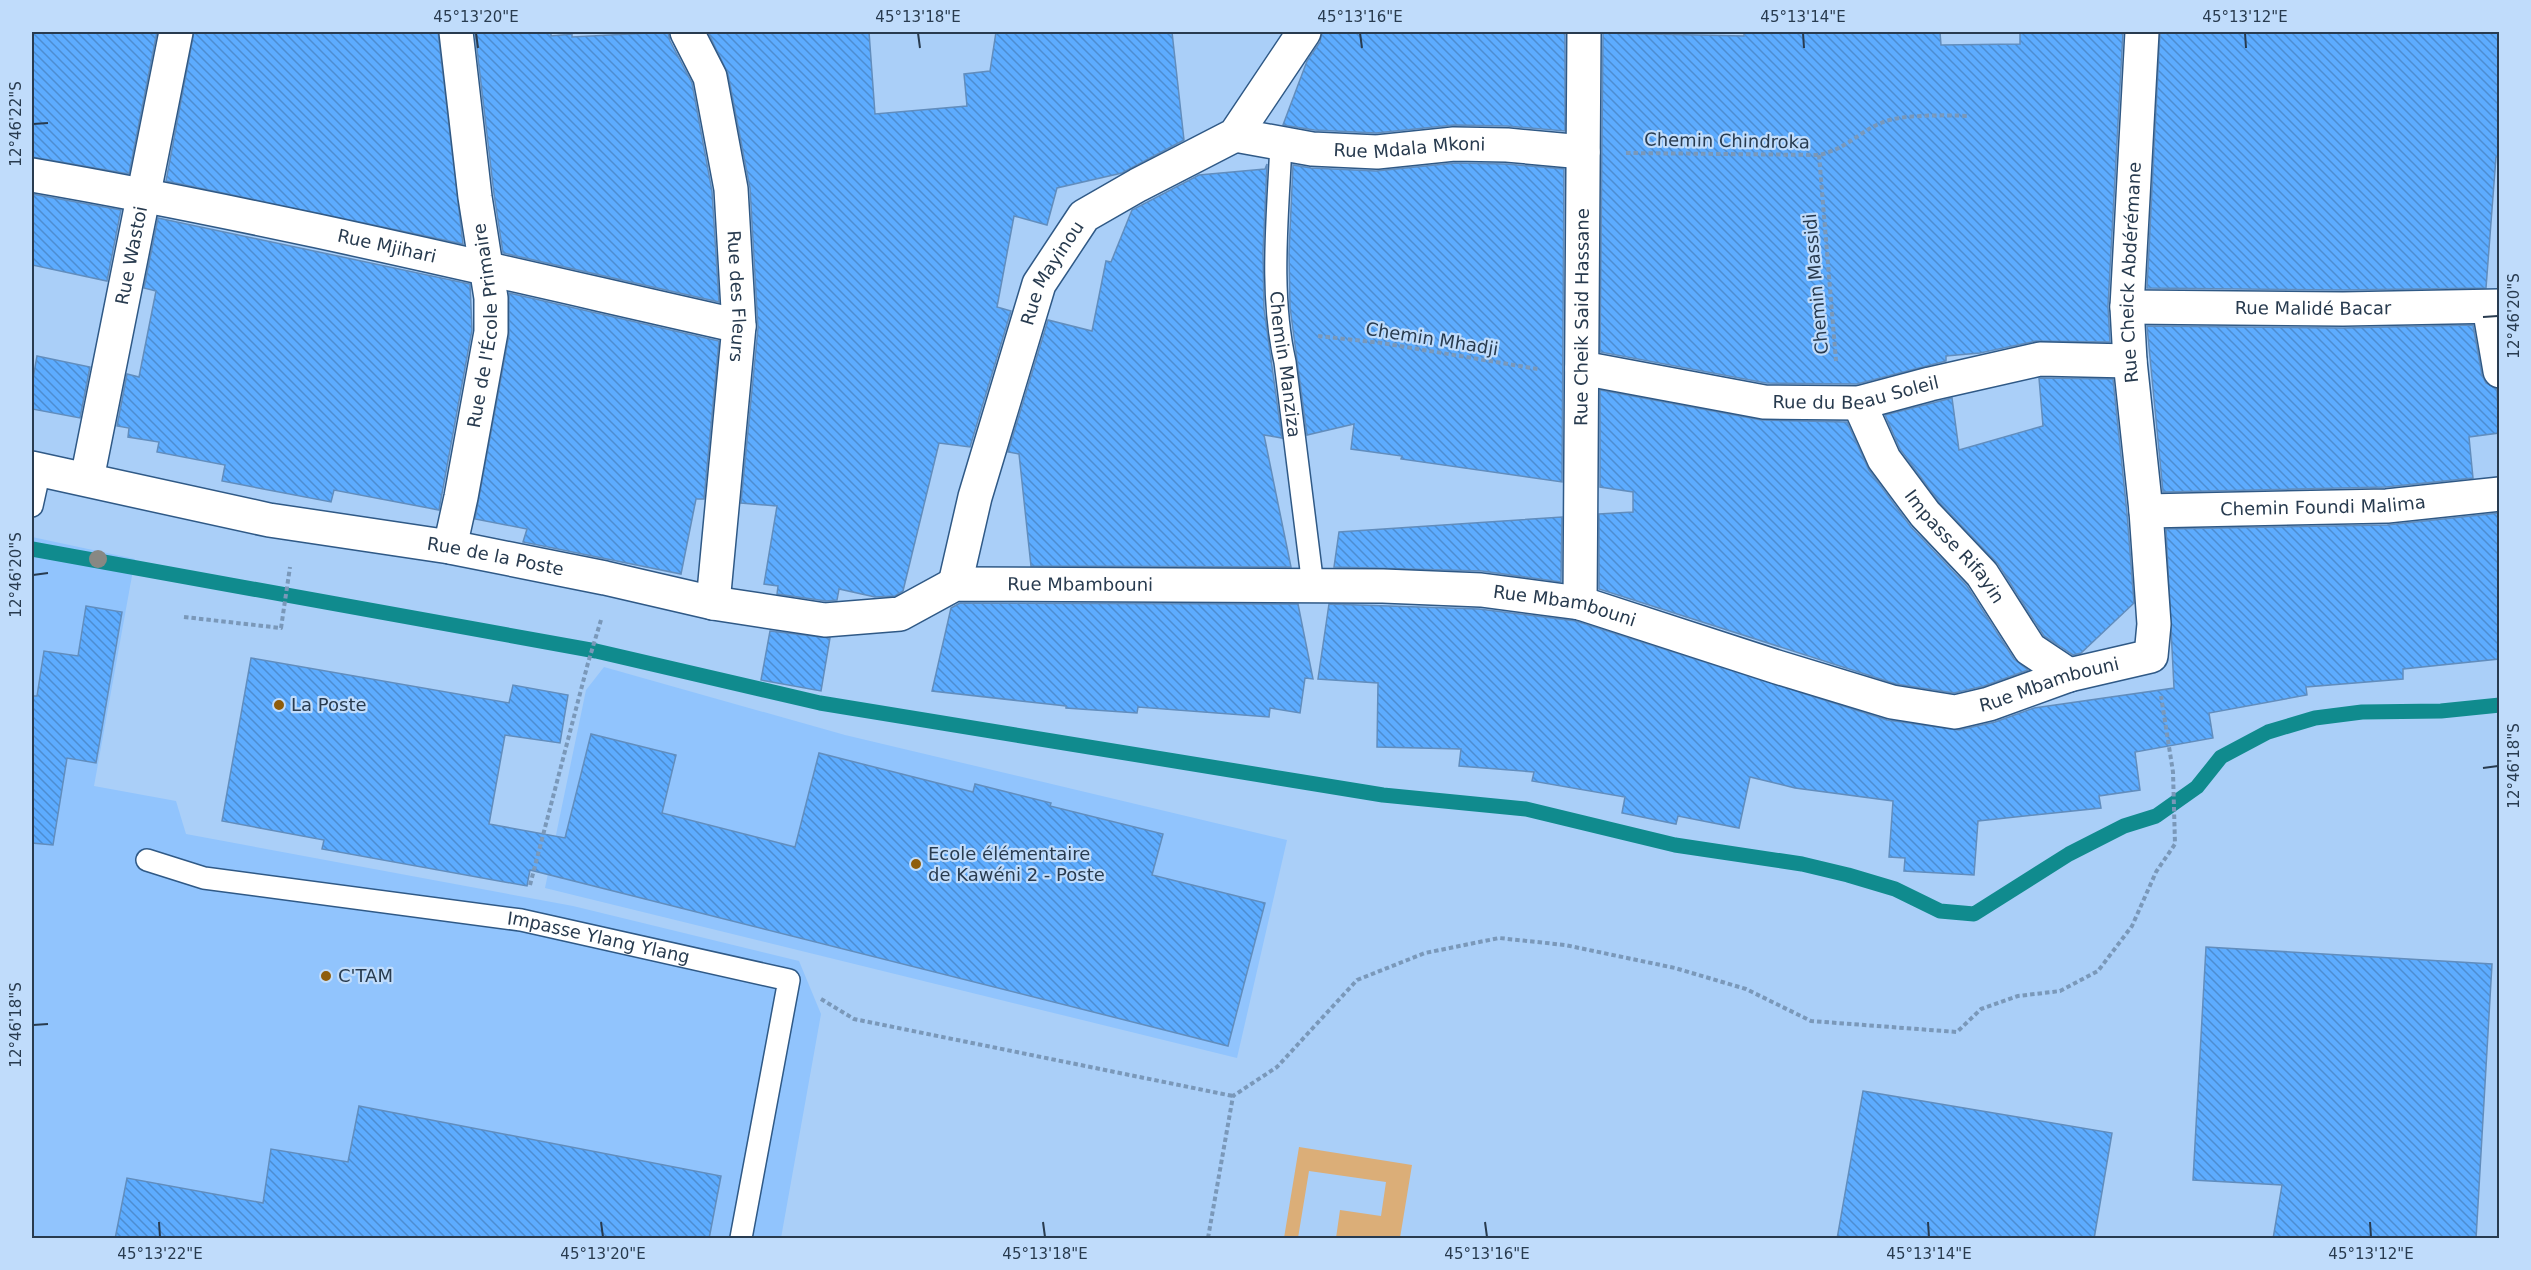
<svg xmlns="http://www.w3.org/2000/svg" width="2531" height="1270" font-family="'DejaVu Sans',sans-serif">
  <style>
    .built { fill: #91c4fd }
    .park { fill: #dbae78 }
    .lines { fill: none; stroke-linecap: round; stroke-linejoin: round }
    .stream { stroke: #108b8e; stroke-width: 15 }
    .building { fill: url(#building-back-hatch); stroke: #618dbd; stroke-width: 1.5 }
    .service-casing { stroke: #2f5986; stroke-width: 24 }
    .minor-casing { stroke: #2f5986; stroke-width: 36 }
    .path { stroke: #7a98b9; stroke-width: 4; stroke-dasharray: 4.5 3; stroke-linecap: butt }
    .service { stroke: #fff; stroke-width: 21 }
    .minor { stroke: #fff; stroke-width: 33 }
    .tree { fill: #888883 }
    .ticks { fill: none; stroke: #283b4f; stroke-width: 2 }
    .poi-dot { fill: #8f5d0b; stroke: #c0dcfb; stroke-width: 2 }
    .labels { text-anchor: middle; stroke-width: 4.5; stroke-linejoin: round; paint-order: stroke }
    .street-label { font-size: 18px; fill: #283b4f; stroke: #c0dcfb }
    .poi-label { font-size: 18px; fill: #283b4f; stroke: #c0dcfb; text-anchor: start }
    .neatline { fill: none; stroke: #283b4f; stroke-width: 2 }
    .ticks-label { font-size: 15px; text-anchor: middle; fill: #283b4f }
  </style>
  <defs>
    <pattern id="building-back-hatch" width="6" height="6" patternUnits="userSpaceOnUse" patternTransform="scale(1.5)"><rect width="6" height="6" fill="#5dacff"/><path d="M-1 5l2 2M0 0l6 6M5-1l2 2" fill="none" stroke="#4d8dd1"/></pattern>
  </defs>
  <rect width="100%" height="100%" fill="#aacff8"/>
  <g class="built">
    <path d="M32,537l103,22 -41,227 82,15 10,33 387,72 226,55 22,53 -40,224h-749z"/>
    <path d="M604,667l241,68 442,105 -50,218 -692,-170 41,-198z"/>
  </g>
  <path class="park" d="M1299,1147l113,18 -12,73h-64l4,-28 41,6 5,-34 -77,-11 -11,67h-14z"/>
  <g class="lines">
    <path class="stream" d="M32,549l564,102 224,52 563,92 143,14 149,36 127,19 46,11 47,14 45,22 34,3 95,-60 55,-28 32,-10 41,-29 24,-30 47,-25 47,-14 47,-6 79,-1 59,-6"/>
  </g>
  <g class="building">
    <path d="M32,32h125l-28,142 -97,-17z"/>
    <path d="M194,32h244l25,212 -297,-63z"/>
    <path d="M475,32h76v4l21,-2v3l96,-5 2,9 22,42 20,108 7,111 -216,-49 -9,-59z"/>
    <path d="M708,32h161l6,82 92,-8 -3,-32 26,-3 6,-39h176l12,108 -62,33 -65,15 -10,37 -33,-9 -17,91 14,4 -41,136 -31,-4 -36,148 -8,5 -20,1 -36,-8 -2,11 -11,1 -49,-7 1,-8 -14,-2 13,-78 -36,-3 17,-175 -8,-140 -22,-114z"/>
    <path d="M1322,32l243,1v98l-58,-5 -53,-1 -78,8 -62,-3 -31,-5 24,-64 13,-19z"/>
    <path d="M1744,32h196l1,13 79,-1v-12h103l-15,274 2,36 -74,-1 -56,12 -34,3v5l-89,23 -91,-1 -166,-31 3,-319 141,3z"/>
    <path d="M2160,32h339v125h-3l-10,131 -143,2 -196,-2z"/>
    <path d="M1455,163l51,1 58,5 -2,313 -161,-23 1,-3 -51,-7 3,-25 -47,11 -17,-128 -1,-54 4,-88 18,3 65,3z"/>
    <path d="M1267,164l-4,89 1,56 18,129 -18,-3 27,132 -260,-1 -12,-112 -11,-2 40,-132 44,11 14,-70 5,1 21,-52 67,-35 66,-6z"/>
    <path d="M32,194l89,16 -14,71 -75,-16z"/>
    <path d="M158,218l312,66 2,46 -33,180 -105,-20 -3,12 -109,-21 3,-16 -68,-13 2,-10 -31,-5 1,-9 -12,-2 10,-52 12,3 17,-86 -12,-3z"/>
    <path d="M509,293l210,48 -15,158h-8l-15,75 -158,-32 4,-13 -52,-10 34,-184z"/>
    <path d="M2473,325l9,50 4,8 11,6 2,44 -30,4 4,41 -87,9 -223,5 -16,-166 196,2z"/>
    <path d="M37,356l53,11 -10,51 -48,-9v-25z"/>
    <path d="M2039,378l74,1 14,134 7,90 -53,50 -8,2 -29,-19 -46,-72 -59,-62 -39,-53 -15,-34 67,-17 7,52 84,-24z"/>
    <path d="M1600,390l161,30 86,2 22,48 42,57 56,59 47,73 14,11 -44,16 -30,7 -58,-9 -297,-95v-75l34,-2v-20l-33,-5z"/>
    <path d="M2499,513v146l-96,10v10l-97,8 1,8 -98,18 4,25 -78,14 5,38 -41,6 2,12 -123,13 -4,54 -70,-4 1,-13 -16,-1 4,-56 -98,-13 -45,-11 -11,51 -61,-12 -2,8 -54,-11 3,-16 -93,-16 2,-9 -75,-6 2,-17 -84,-2 1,-64 -60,-4 11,-75 150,5 97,12 311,99 72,10 36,-8 39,-14 140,-20 -8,-159 221,-4z"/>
    <path d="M1562,517l-1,65 -79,-11 -148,-4 5,-35z"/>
    <path d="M960,603l338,1 15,75 -8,-1 -5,35 -30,-5 -1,9 -131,-10 -1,6 -71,-5v-2l-134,-15 19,-83z"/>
    <path d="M86,606l36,6 -26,151 -29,-5 -14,87 -21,-2v-147h5l7,-45 34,5z"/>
    <path d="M770,631l60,7 -9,53 -60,-11z"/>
    <path d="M251,658l258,45 4,-18 55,10 -8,48 -55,-8 -16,89 76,14 26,-104 85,21 -14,58 133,34 24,-94 154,39 2,-8 76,19 -1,3 113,28 -11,41 113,28 -37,143 -698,-176 -3,16 -205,-37 2,-9 -102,-19z"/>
    <path d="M2206,947l286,17 -16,275h-203l9,-54 -89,-5z"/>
    <path d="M1863,1091l249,42 -18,106h-257z"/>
    <path d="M359,1106l362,70 -12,63h-594l12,-61 136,25 8,-54 77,13z"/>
  </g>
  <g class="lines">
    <defs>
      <g id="service">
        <path id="s1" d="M1281,143c-3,72 -12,149 4,219l28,224"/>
        <path d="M32,506l8,-36"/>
        <path id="s2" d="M147,860l57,18 317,42 268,60 -48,258"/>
      </g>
      <g id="minor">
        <path id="s3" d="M687,32l23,45 21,112 8,137 -26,277"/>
        <path id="s4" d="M1235,135l77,14 65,3 77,-8 53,1 76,7"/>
        <path id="s5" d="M32,175c237,41 472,98 707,151"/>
        <path id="s6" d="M2127,307l216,2 157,-3"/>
        <path d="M2489,307l11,64"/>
        <path id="s7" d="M1582,368l182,34 95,1 71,-19 110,-25 90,2"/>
        <path id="s8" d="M1859,403l25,56 41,55 57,60 48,75 39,26"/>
        <path id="s9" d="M32,468l237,52 181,27 155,31 108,25 112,17 75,-6 55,-30 428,2 98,4 99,13 197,64 115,35 63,10 34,-8 80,-29 82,-19 3,-32 -8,-113 -16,-150 -3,-54 15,-275"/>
        <path id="s10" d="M87,479l89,-447"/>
        <path id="s11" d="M2146,511l241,-5 113,-12"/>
        <path id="s12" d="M450,547l11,-50 30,-165v-34l-16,-101 -19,-165"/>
        <path id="s13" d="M955,584l20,-87 64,-213 45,-68 54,-31 97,-50 69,-103"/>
        <path id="s14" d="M1580,603l4,-571"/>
      </g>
    </defs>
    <use href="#service" class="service-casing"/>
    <use href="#minor" class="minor-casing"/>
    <g class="path">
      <path d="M1626,153l193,2c29,-7 38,-22 62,-32 19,-9 67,-8 88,-7"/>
      <path d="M1819,155l17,206"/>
      <path d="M1318,336l64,7 156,26"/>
      <path d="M184,617l97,11 9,-61"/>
      <path d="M530,885l58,-222 13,-43"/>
      <path d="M821,999l33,20 379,77"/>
      <path d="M1208,1238l25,-142 44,-29 80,-87 68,-27 74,-15 66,7 110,23 71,21 65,32 146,11 24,-23 37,-13 42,-5 38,-20 34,-45 24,-54 19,-28 -2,-72 -12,-76"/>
    </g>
    <use href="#service" class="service"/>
    <use href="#minor" class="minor"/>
  </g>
  <circle class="tree" cx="98" cy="559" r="9"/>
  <path class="ticks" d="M476,33l2,15M918,33l2,15M1360,33l2,15M1803,33l1,15M2245,33l1,15M33,124l15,-1M2483,317l15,-1M33,575l15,-2M2483,768l15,-2M33,1025l15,-1M159,1222l1,15M601,1222l2,15M1043,1222l2,15M1485,1222l2,15M1928,1222l1,15M2370,1222l1,15"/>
  <g class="poi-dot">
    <circle cx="279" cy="705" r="6"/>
    <circle cx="916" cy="864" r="6"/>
    <circle cx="326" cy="976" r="6"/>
  </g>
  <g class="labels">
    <g class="street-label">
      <text transform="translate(1727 141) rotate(1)" y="6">Chemin Chindroka</text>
      <text dy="6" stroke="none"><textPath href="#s4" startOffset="176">Rue Mdala Mkoni</textPath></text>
      <text dy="6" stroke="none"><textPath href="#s5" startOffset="362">Rue Mjihari</textPath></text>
      <text dy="6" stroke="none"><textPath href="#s10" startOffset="228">Rue Wastoi</textPath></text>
      <text dy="6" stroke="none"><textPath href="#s9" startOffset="2552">Rue Cheick Abdérémane</textPath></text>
      <text dy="6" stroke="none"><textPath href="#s13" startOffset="327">Rue Mayinou</textPath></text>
      <text transform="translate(1816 284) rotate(-95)" y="6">Chemin Massidi</text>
      <text dy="6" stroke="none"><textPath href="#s3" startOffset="272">Rue des Fleurs</textPath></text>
      <text dy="6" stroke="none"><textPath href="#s6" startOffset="186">Rue Malidé Bacar</textPath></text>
      <text dy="6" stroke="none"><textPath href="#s14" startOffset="286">Rue Cheik Said Hassane</textPath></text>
      <text dy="6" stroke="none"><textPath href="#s12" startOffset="225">Rue de l'École Primaire</textPath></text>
      <text transform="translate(1432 339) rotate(9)" y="6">Chemin Mhadji</text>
      <text dy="6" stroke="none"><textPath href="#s1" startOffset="222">Chemin Manziza</textPath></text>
      <text dy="6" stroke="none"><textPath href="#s7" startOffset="278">Rue du Beau Soleil</textPath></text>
      <text dy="6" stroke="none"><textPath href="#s11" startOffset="177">Chemin Foundi Malima</textPath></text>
      <text dy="6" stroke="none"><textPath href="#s8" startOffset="174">Impasse Rifayin</textPath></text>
      <text dy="6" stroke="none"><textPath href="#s9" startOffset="472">Rue de la Poste</textPath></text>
      <text dy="6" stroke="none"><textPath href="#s9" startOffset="1071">Rue Mbambouni</textPath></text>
      <text dy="6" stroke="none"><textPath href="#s9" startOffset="1557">Rue Mbambouni</textPath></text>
      <text dy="6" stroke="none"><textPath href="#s9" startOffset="2061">Rue Mbambouni</textPath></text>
      <text dy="6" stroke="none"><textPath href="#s2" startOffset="459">Impasse Ylang Ylang</textPath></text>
    </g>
    <g class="poi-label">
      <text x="291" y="711">La Poste</text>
      <text x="928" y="860">Ecole élémentaire<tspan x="928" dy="21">de Kawéni 2 - Poste</tspan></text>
      <text x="338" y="982">C'TAM</text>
    </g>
  </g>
  <rect width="2531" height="1270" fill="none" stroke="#c0dcfb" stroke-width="66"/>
  <rect x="33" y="33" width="2465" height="1204" class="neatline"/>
  <g class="ticks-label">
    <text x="476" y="22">45°13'20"E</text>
    <text x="918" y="22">45°13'18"E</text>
    <text x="1360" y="22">45°13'16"E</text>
    <text x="1803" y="22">45°13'14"E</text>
    <text x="2245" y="22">45°13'12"E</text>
    <text transform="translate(16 124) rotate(-90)" y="5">12°46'22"S</text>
    <text transform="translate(2514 316) rotate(-90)" y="5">12°46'20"S</text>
    <text transform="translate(16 575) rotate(-90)" y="5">12°46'20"S</text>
    <text transform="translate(2514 766) rotate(-90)" y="5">12°46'18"S</text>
    <text transform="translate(16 1025) rotate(-90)" y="5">12°46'18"S</text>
    <text x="160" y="1259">45°13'22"E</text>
    <text x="603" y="1259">45°13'20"E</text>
    <text x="1045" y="1259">45°13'18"E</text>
    <text x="1487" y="1259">45°13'16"E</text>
    <text x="1929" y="1259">45°13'14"E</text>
    <text x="2371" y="1259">45°13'12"E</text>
  </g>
</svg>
